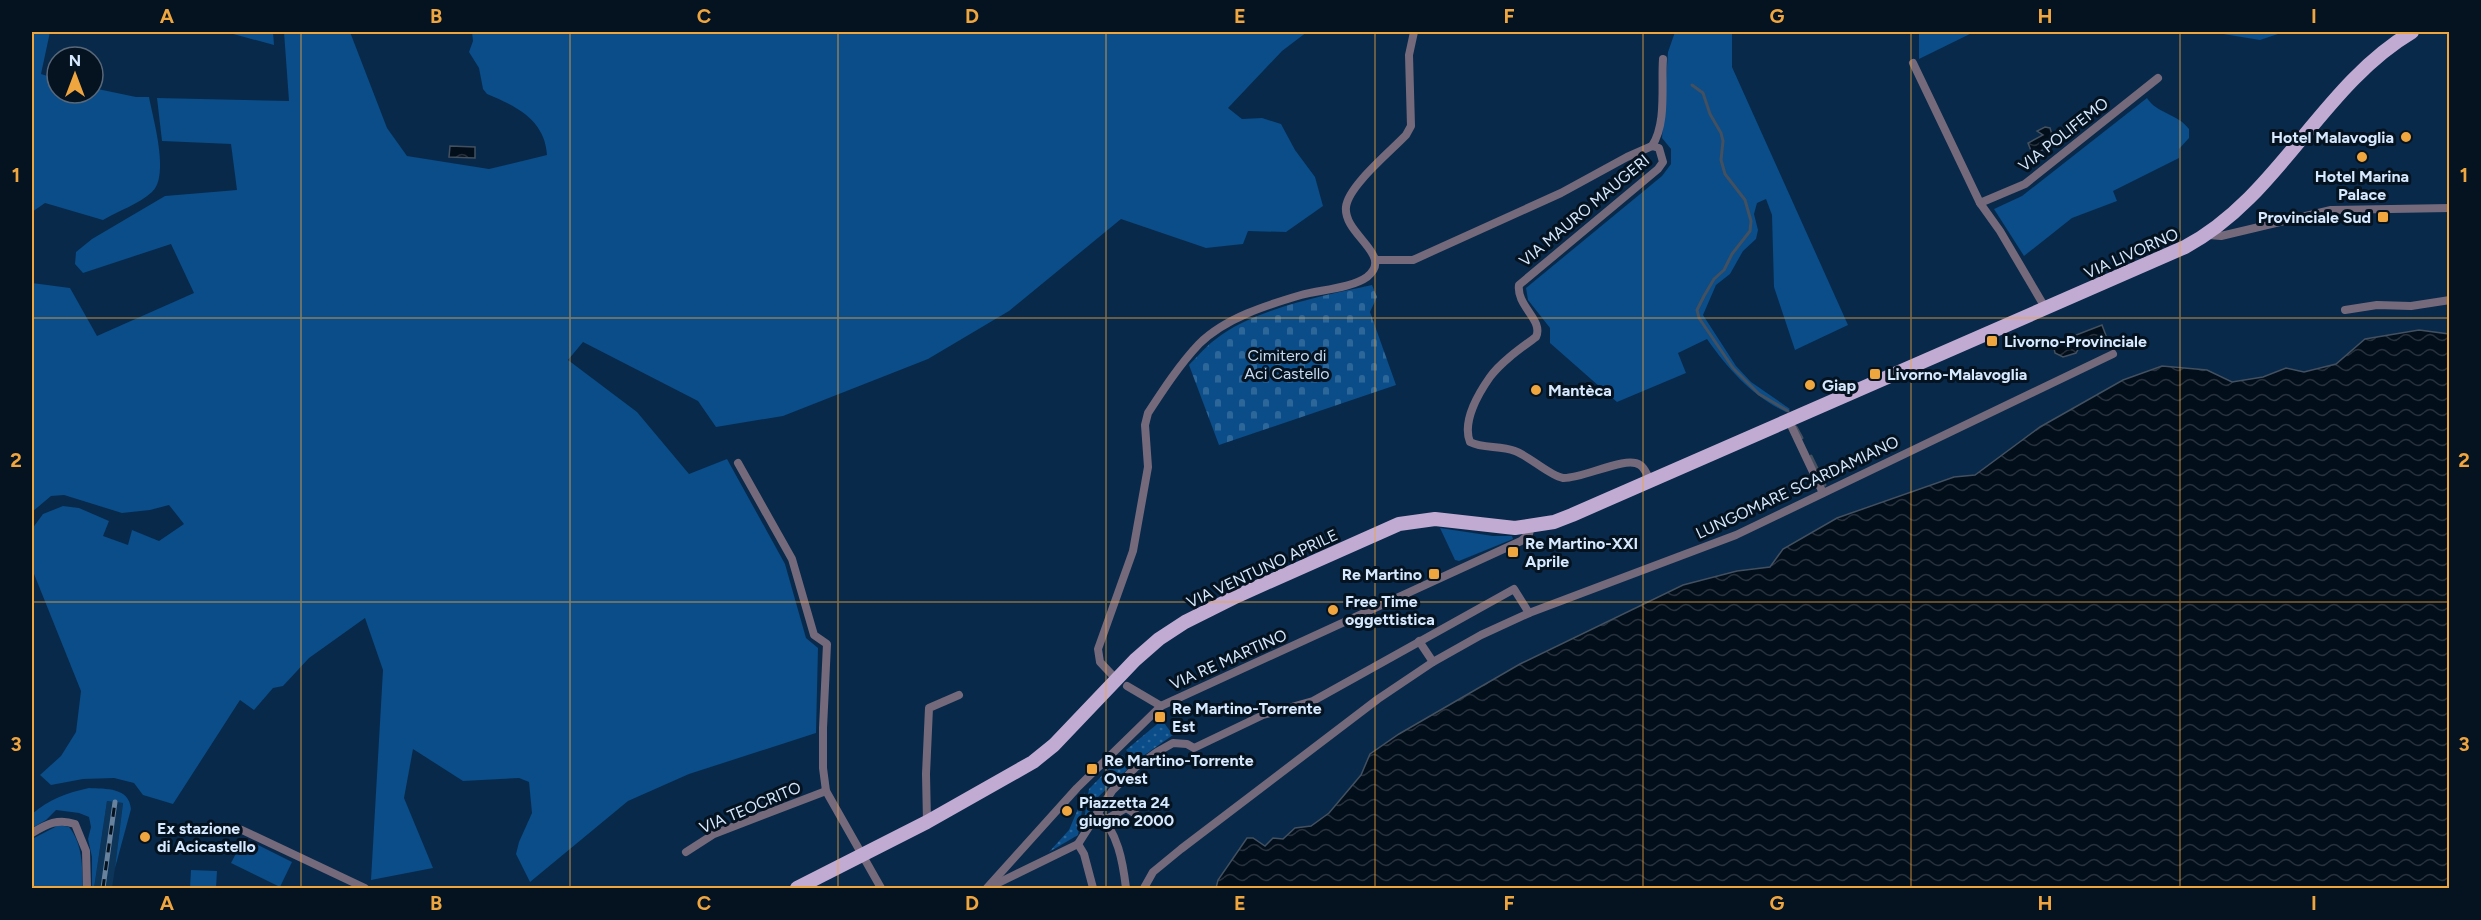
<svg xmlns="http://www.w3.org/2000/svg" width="2481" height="920" font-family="Figtree,sans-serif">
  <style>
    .built { fill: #0d3559 }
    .green { fill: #0a4d88 }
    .cemetery { fill: url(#cemetery-stones) }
    .garden { fill: url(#garden-dots) }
    .water { fill: url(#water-waves); stroke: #43505f; stroke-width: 1.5 }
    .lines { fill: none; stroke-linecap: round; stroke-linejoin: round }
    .stream { stroke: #43505f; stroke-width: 3 }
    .minor { stroke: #756a7c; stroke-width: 8 }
    .primary { stroke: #c2abd2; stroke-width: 14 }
    .rail-casing { stroke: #68829d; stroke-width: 5 }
    .rail { stroke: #051220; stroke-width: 3; stroke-dasharray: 9; stroke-linecap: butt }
    .grid { fill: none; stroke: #f0a63f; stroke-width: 1.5; stroke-opacity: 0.55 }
    .poi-dot { fill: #f0a63f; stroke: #051220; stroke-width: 2 }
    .labels { text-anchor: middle; stroke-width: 6; stroke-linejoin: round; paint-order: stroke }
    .street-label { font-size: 16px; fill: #d7e9fe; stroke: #051220 }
    .poi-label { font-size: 16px; font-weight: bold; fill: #d7e9fe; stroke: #051220; text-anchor: start }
    .park-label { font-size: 16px; fill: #c7dcf3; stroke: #051220 }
    .neatline { fill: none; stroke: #f0a63f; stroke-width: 2 }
    .grid-label { font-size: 20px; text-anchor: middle; font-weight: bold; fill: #f0a63f }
  </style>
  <defs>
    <pattern id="cemetery-stones" width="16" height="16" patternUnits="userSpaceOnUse" patternTransform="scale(1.5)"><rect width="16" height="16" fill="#0a4d88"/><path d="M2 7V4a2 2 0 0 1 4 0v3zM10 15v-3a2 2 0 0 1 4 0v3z" fill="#2d679a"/></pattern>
    <pattern id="garden-dots" width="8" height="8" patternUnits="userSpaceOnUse" patternTransform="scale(1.5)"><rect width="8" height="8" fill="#0a4d88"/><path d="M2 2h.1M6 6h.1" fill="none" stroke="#2d679a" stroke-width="1.8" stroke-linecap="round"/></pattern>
    <pattern id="water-waves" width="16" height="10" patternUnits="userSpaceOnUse" patternTransform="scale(1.5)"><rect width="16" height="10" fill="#030e1b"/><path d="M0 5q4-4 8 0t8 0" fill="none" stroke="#27313d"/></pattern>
  </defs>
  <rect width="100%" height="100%" fill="#082949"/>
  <path class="built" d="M107,801l16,2 -8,65 -3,20h-18z"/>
  <g class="green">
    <path d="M32,32h18l-9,42 16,5v14h36v-5l43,9h13c4,22 21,79 3,95 -13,12 -34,19 -49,28l-58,-17 -13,9z"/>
    <path d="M226,32h47l1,13z"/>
    <path d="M284,32h66l37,96 20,28 82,13 58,-14c-2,-35 -31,-49 -60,-61l-4,-5 -4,-21 -10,-16 4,-11 -1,-9h835l-25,19 -54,57 14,11 20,-1 19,6 14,26 20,27 8,29 -37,26 -38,-1 -5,13 -37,4 -85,-29 -112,92 -81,48 -145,57 -67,11 -18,-26 -115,-59 -15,18 69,52 52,62 38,-15 58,105 21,74 12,10 -2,85 -127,41 -61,27 -98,81 -14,-28 3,-12 13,-29 -3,-31 -10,-4 -56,3 -50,-32 -9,49 29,70 -62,12 12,-210 -18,-52 -56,40 -26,28 -10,2 -19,22 -14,-10 -67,104 -30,-9 -9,-12 -20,-5 -31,1 -32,6 -11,-10 21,-19 15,-24 5,-41 -49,-122v-40l11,-15 20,-8 16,2 30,13 -6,15 25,9 4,-15 27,11 25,-17 -15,-19 -19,5 -28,3 -58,-18 -13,1 -19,16v-229l38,5 27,48 97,-43 -23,-49 -88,29 -8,-9 1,-12 16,-13 73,-43 72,-6 -6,-46 -69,-3 -5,-43 132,3z"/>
    <path d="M1675,32h57v35l116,258 -53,25 -21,-63 -2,-72 -6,-16 -9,4 -3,11 4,16 -2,9 -13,12 -13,23 -14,11 -13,30 33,51 15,16 39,27 -4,3c-34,-16 -57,-42 -79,-73l-29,14 8,20 -69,29 -67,-59v-15l-22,-28 -2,-12 136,-112 9,-12v-15l-9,-11 6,-86z"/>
    <path d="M1919,32h55l-55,27z"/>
    <path d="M2211,32h73l-24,8z"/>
    <path d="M2147,98c10,16 30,15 42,31v9l-10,11v9l-66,33 4,10 -45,17 -48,38 -30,-47 28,-13z"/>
    <path d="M1440,528l53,8h19l1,3 -54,22 -4,-1z"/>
    <path d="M89,788c17,1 40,-1 42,21l-16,59 8,-65 -16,-2 -13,87h-2v-31l-4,-18 3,-12 -2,-10 -10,-4 -23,-3 -10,10 -14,8v-14c18,-15 34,-21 57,-26z"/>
    <path d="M59,825l10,2c14,17 13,40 14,61h-51v-49z"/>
    <path d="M244,838l48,24 -12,25 -49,-24z"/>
    <path d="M191,870l26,1 -1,17h-26z"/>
  </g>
  <path class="cemetery" d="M1372,285l5,12 -7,15 26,73 -177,60 -30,-80c9,-9 17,-19 27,-26 37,-30 110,-44 156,-54z"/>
  <g class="garden">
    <path d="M1162,720l11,15 -37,26 -10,-11z"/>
    <path d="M1122,755l10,10 -35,33 -14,28 6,-37z"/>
    <path d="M1085,792l-7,43 -29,17 20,-22z"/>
  </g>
  <g class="water">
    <path d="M2045,127l5,1 3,10 -8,3 -2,9 -11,3 -4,-10 15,-8 -6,-4z"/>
    <path d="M450,146l25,1v11l-26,-1z"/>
    <path d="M2102,325l6,16 -11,4 -17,1 -4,7 -13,4 -8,-4 -2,-9z"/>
    <path d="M2419,330l30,4v554h-1233l2,-8 29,-42h6l12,8 8,-8 10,1 12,-11 16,-2 18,-13 32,-38 9,-21 29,-20 121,-70 163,-79 54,-14 33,-4 13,-18 54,-31 117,-41 21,-2 65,-48 83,-47 39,-14 45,4 25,12 31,-5 23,-9 18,4 32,-8 29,-25z"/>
  </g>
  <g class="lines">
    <g class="stream">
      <path d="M1692,85l11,8 7,21 11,19 2,8 -2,19 4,14 20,26 6,21 -1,10 -18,23 -8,16 -10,9 -10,17 -7,14 2,8 34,50 26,26 29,17"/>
      <path d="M1796,427l6,11"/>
      <path d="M1811,456l14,29"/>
    </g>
    <g class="minor">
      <path d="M1913,63l67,140 20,28 46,78"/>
      <path d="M1652,146c15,-23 9,-60 11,-87"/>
      <path d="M1980,203l45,-19 133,-106"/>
      <path d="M2209,235l12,1 110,-26 119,-2"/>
      <path d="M1375,260h38l148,-67 66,-36 25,-11 7,2 4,14 -5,7 -139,116c-3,21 25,35 17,52 -15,11 -35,25 -46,40 -12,17 -28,45 -20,65 13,7 30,3 45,9 14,5 35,25 48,27 20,1 63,-23 77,-13 5,3 7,10 10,15"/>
      <path d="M2345,310l32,-5 34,1 39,-6"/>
      <path d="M1788,419l35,74"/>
      <path d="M738,463l54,96 22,76 13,9 -4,84v40l3,23 55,97"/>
      <path d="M1419,641l14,21"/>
      <path d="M1116,679l-16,-17 -2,-13 35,-98 15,-84 -3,-42 3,-12c15,-23 32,-49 51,-69 26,-26 68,-39 102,-49 18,-5 51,-7 66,-18 28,-22 -24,-42 -21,-70 2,-21 45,-56 60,-72l5,-9 -2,-71 5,-23"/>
      <path d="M1127,686l34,20"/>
      <path d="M1097,813c21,18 26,50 29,75"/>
      <path d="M1105,820l21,-12 11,7"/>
      <path d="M927,822l-1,-48 3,-66 30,-13"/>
      <path d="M242,830l123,58"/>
      <path d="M32,833c15,-9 26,-15 43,-9l11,27 1,37"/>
      <path d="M1078,844l6,10 9,34"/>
      <path d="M686,852l28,-18 112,-43"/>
      <path d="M990,887l88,-43 34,-53 24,-24 21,-15 16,-9 14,1 7,4 69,-33 50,-14 201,-112 15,24"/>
      <path d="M987,888l90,-100 84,-82 360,-165 8,-7 2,-7"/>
      <path d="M1144,888l9,-16 28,-23 197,-150 55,-37 48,-27 48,-22 207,-78 377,-181"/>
    </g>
    <path class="primary" d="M797,888l130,-66 106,-60 21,-17 81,-85 24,-21 26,-17 52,-26 162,-72 36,-5 80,9 39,-6 18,-7 613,-268c94,-50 136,-161 227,-215"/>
    <defs>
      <path id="rail" d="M103,888l12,-86"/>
    </defs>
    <use href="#rail" class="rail-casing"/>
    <use href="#rail" class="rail"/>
  </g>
  <path class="grid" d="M301,32v856M570,32v856M838,32v856M1106,32v856M1375,32v856M1643,32v856M1911,32v856M2180,32v856M32,318h2418M32,602h2418"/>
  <g class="poi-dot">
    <circle cx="2406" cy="137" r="6"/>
    <circle cx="2362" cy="157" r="6"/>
    <rect x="2377" y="211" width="12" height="12" rx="3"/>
    <rect x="1986" y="335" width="12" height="12" rx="3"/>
    <rect x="1869" y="368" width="12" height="12" rx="3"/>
    <circle cx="1810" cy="385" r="6"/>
    <circle cx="1536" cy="390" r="6"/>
    <rect x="1507" y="546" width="12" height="12" rx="3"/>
    <rect x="1428" y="568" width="12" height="12" rx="3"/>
    <circle cx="1333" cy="610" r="6"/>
    <rect x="1154" y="711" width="12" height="12" rx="3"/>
    <rect x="1086" y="763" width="12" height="12" rx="3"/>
    <circle cx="1067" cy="811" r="6"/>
    <circle cx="145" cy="837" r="6"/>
  </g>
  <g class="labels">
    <g class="street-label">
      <text transform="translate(2063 134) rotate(-38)" y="6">VIA POLIFEMO</text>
      <text transform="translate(1584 210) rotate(-40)" y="6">VIA MAURO MAUGERI</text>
      <text transform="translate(2131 253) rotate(-24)" y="6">VIA LIVORNO</text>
      <text transform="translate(1797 487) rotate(-25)" y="6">LUNGOMARE SCARDAMIANO</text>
      <text transform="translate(1262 568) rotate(-25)" y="6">VIA VENTUNO APRILE</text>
      <text transform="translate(1228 659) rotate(-24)" y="6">VIA RE MARTINO</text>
      <text transform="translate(750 807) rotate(-23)" y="6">VIA TEOCRITO</text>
    </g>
    <g class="poi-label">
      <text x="2394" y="143" text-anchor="end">Hotel Malavoglia</text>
      <text x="2362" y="182" text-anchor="middle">Hotel Marina<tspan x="2362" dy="18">Palace</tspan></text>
      <text x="2371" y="223" text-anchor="end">Provinciale Sud</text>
      <text x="2004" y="347">Livorno-Provinciale</text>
      <text x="1887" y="380">Livorno-Malavoglia</text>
      <text x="1822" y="391">Giap</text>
      <text x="1548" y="396">Mantèca</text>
      <text x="1525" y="549">Re Martino-XXI<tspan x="1525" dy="18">Aprile</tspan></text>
      <text x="1422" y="580" text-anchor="end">Re Martino</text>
      <text x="1345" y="607">Free Time<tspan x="1345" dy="18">oggettistica</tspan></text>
      <text x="1172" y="714">Re Martino-Torrente<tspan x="1172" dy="18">Est</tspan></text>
      <text x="1104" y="766">Re Martino-Torrente<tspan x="1104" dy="18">Ovest</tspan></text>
      <text x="1079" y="808">Piazzetta 24<tspan x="1079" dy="18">giugno 2000</tspan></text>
      <text x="157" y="834">Ex stazione<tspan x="157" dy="18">di Acicastello</tspan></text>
    </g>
    <g class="park-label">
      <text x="1287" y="361">Cimitero di<tspan x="1287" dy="18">Aci Castello</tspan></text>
    </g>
  </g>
  <rect width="2481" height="920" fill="none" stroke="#051220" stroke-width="66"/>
  <g transform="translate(75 75)"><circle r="28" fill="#051220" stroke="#596879" stroke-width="1.5"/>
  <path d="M0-4.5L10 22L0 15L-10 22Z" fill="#f0a63f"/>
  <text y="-9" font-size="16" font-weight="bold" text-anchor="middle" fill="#d7e9fe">N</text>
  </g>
  <rect x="33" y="33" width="2415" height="854" class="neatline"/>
  <g class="grid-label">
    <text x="167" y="23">A</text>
    <text x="436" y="23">B</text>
    <text x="704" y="23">C</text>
    <text x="972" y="23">D</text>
    <text x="1240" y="23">E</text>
    <text x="1509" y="23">F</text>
    <text x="1777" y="23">G</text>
    <text x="2045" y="23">H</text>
    <text x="2314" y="23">I</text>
    <text x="16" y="182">1</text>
    <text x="2464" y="182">1</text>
    <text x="16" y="467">2</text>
    <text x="2464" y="467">2</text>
    <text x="16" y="751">3</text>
    <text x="2464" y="751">3</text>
    <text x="167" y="910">A</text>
    <text x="436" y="910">B</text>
    <text x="704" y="910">C</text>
    <text x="972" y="910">D</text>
    <text x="1240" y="910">E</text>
    <text x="1509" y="910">F</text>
    <text x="1777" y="910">G</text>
    <text x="2045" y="910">H</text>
    <text x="2314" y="910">I</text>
  </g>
</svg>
